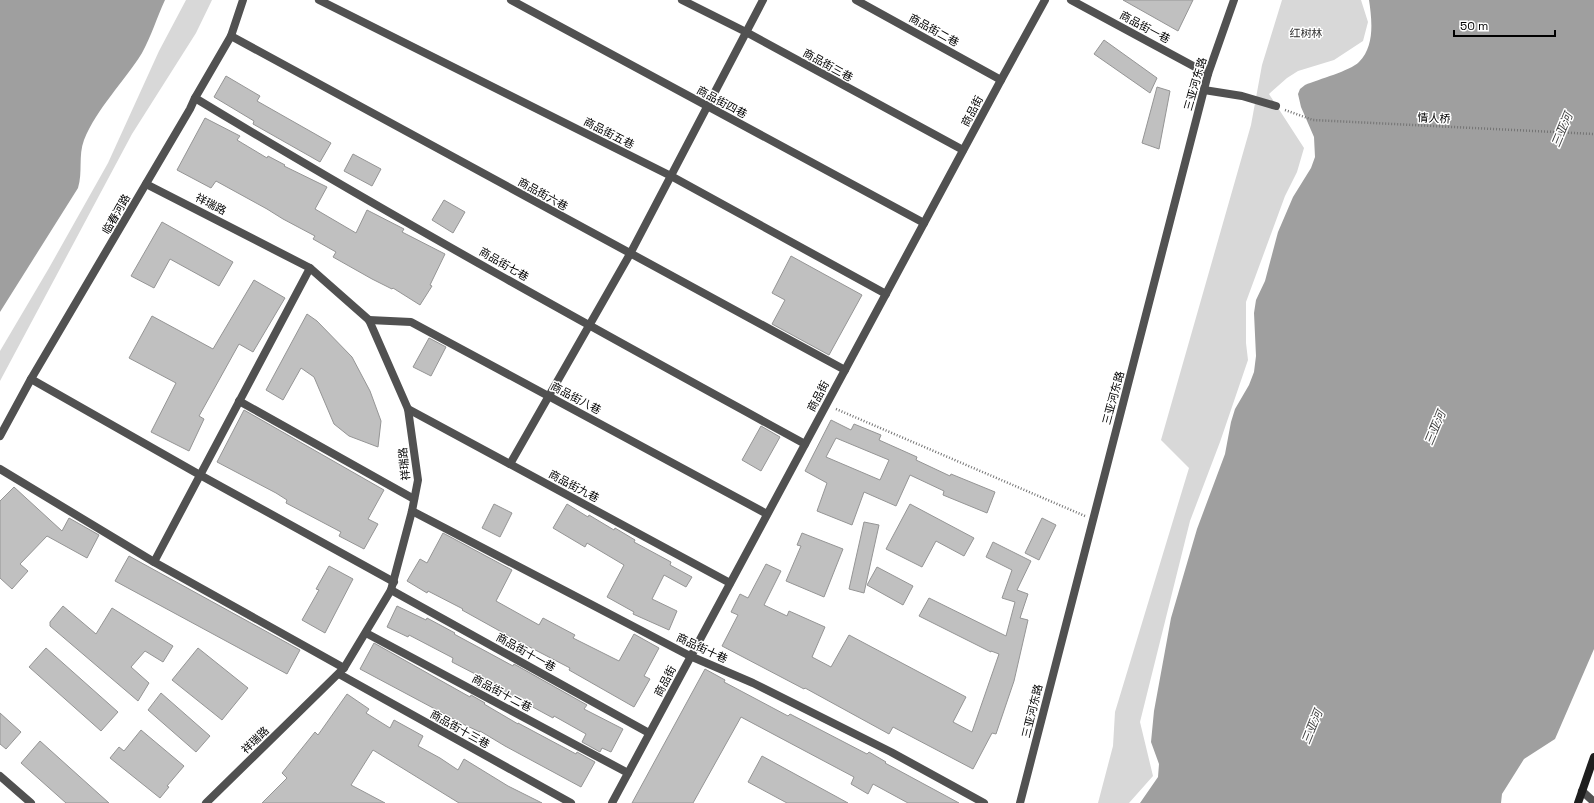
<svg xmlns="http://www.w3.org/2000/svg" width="1594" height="803" font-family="'Space Grotesk','Noto Sans SC',sans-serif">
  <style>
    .green { fill: #d8d8d8 }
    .water { fill: #9f9f9f }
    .building { fill: #c0c0c0; stroke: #959595; fill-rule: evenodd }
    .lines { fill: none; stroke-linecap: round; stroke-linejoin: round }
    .path { stroke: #737373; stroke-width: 2.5; stroke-dasharray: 1 2; stroke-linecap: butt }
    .pedestrian { stroke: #515151; stroke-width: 8 }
    .minor { stroke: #515151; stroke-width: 8 }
    .tertiary { stroke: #515151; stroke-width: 8 }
    .secondary { stroke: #1e1e1e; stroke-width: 8 }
    .labels { text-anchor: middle; stroke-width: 3; stroke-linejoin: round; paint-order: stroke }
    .street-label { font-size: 11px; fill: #000; stroke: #fff }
    .park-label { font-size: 11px; fill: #2f2f2f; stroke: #fff }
    .water-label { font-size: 12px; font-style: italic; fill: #404040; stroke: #fff }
  </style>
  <rect width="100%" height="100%" fill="#fff"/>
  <g class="green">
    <path d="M186,0h26l-16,33 -64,101 -132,247v-30l49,-83 59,-105 51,-112z"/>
    <path d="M1282,0h79l7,22 -5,19 -29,19 -36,11 -11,7 -18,16 35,54 -7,24 -12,24 -39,106v41l2,17 -28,82 -30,79 -50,201 13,54 -24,27h-31l15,-57 2,-34 74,-244 -28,-28 90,-315 11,-60z"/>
  </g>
  <g class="water">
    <path d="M0,0h165c-8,17 -14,37 -23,53 -18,29 -45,55 -58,87 -6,16 -1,32 -6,48l-78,124z"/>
    <path d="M1369,0h225v649l-39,90 -31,20 -22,35 -1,9h-361l18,-26 1,-13 -8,-22 3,-31 17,-93 26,-89 28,-75 6,-32 4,-13 14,-24 5,-13 2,-16 -2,-43 2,-13 9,-19 13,-49 15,-35 18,-29 4,-11 -1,-20 -13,-30 -3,-13 2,-5 5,-4c14,-6 45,-14 54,-23 16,-16 13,-42 10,-62z"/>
  </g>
  <g class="building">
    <path d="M1123,0h70l-15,31z"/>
    <path d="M1104,40l53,38 -7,15 -56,-39z"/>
    <path d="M226,76l34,20 -3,5 74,42 -11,19 -67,-38 1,-3 -40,-24z"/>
    <path d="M1157,87l13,4 -11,58 -17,-6z"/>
    <path d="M205,118l35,18 -3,4 30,18 1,-2 17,9 -1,1 43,21 -12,22 41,24 11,-23 37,19 -2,3 43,22 -15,31 2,1 -12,19 -27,-17 -1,1 -20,-10 -39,-22 3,-5 -23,-13 2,-3 -32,-17 -16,-10 -51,-28 -5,7 -34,-18z"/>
    <path d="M353,154l28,15 -9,17 -28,-15z"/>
    <path d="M444,200l21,12 -12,21 -21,-13z"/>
    <path d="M162,222l71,40 -14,24 -49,-27 -16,29 -23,-12z"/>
    <path d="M791,256l71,39 -33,60 -57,-31 13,-24 -13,-7z"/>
    <path d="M254,280l31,18 -32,54 -14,-8 -40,72 5,3 -15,32 -38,-19 25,-49 -47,-25 23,-42 61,33z"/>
    <path d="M307,314l10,7 35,36 18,34 11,30 -3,26 -29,-11 -15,-12 -20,-47 -13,-9 -18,32 -17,-10z"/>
    <path d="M429,338l17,9 -15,29 -18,-9z"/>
    <path d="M244,410l140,80 -16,29 10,5 -14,25 -25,-13 2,-4 -55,-29 1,-3 -11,-7 -59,-31z"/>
    <path d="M831,420l20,10 3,-6 27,11 -2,5 38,17 -1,3 34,16 1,-2 44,18 -8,21 -44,-18 1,-4 -34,-16 -14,31 -32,-14 -12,33 -35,-14 10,-28 -22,-12zM836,438l53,22 -9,20 -54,-23z"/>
    <path d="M761,426l19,11 -19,34 -19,-11z"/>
    <path d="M14,487l48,44 7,-13 30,17 -12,23 -40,-22 -27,28 8,7 -16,18 -12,-11v-77z"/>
    <path d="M494,504l18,9 -12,24 -18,-9z"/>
    <path d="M567,504l21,13 1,-2 25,15 1,-2 20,12 -1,2 37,20 -1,3 22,12 -6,10 -22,-12 -12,24 25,12 -8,19 -36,-16 1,-2 -27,-15 17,-32 -37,-22 -2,4 -32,-19z"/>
    <path d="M910,504l64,34 -10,18 -28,-15 -14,26 -36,-18z"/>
    <path d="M1042,518l14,7 -17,35 -14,-7z"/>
    <path d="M864,522l15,3 -15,68 -15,-4z"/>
    <path d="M443,533l69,37 -16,31 43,24 4,-7 32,17 -2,3 46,23 15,-27 25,14 -15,28 6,3 -16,28 -65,-37 1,-2 -54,-28 -54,-30 1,-1 -35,-18 -1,2 -20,-12 13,-22 7,4z"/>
    <path d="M802,533l41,16 -19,48 -38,-16 15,-35 -4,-1z"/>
    <path d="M993,542l38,19 -14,29 11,4 -8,24 8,2 -14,61 -18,53 -4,-1 -19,36 -80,-42 -4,7 -84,-46 -1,1 -82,-43 16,-31 -7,-3 9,-18 8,4 18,-34 15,7 -17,34 23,11 2,-5 36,16 -13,30 19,10 18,-32 117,62 -13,25 19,10 27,-78 -8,-3v1l-72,-36 10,-18 77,38 9,-34 -13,-4 10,-28 -26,-13z"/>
    <path d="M129,556l171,94 -13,24 -172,-93z"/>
    <path d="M329,566l24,13 -28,54 -23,-13 17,-30 -3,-1z"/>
    <path d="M877,567l36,19 -10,19 -36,-20z"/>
    <path d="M63,606l33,28 16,-26 61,38 -10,16 -18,-11 -14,16 18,16 -11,18 -88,-75v-4z"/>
    <path d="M397,606l29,14 1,-2 28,15 -1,1 59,32 1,-2 73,41 -3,4 39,20 -12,23 -9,-4 -2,4 -18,-10 4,-8 -32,-18 -1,2 -59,-32 -3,7 -15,-7 5,-9 -29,-15 1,-4 -44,-23 -1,2 -21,-10z"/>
    <path d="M374,643l96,54 1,-2 14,8 -1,1 34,20v-1l58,31 1,-2 18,10 -14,25 -76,-41 -25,-15v1l-15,-7 -105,-56z"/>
    <path d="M46,648l72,64 -17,19 -72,-64z"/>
    <path d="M198,648l50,40 -26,32 -50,-40z"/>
    <path d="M705,669l20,11 -1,2 64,34 2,-2 77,40 2,-2 17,10 -1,1 74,40h-51l-35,-19 -5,10 -17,-10 3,-7 -113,-60 -48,86h-61z"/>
    <path d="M161,693l49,43 -14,16 -48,-42z"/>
    <path d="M347,694l22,15 -3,4 24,15 4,-8 29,16 -5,10 22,12 18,12 6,-11 44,27 34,17h-83l-86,-53 -22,35 34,18h-123l25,-25 -5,-5 33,-41 3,3z"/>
    <path d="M0,713l21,19 -15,17 -6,-5z"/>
    <path d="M141,730l43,36 -17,20 2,1 -9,11 -50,-40 9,-11 5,4z"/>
    <path d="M40,741l69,62h-43l-45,-40z"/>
    <path d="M762,756l86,47h-61l-39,-21z"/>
  </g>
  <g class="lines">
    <g class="path">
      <path d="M1285,110l28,10 281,14"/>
      <path d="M836,409l249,107"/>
    </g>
    <path class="pedestrian" d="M1204,90l38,6 34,10"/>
    <g class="minor">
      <path d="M319,0l352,176 215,118"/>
      <path d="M511,0l413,223"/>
      <path d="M682,0l64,32 217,118"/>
      <path d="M856,0l145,80"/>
      <path d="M231,36l614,334"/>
      <path d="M195,98c200,121 405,234 610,346"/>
      <path d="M369,320l42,2 356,192"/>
      <path d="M31,379l169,96 194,107"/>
      <path d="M239,401l175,98"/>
      <path d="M408,409l322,174"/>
      <path d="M510,464l120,-210 133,-254"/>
      <path d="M0,469l154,93 190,106"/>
      <path d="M412,511l278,145 63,27 138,69 93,51"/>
      <path d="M154,562l156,-294"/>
      <path d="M391,590l258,143"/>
      <path d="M366,633l262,140"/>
      <path d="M339,674l232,129"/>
      <path d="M0,776l31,27"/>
      <path d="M1582,791l12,11"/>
    </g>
    <g class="tertiary">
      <path d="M1071,0l137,74"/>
      <path d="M146,184l164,84 59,52 39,89 10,71 -6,31 -21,79 -47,78 -138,135"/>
      <path d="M0,436l31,-57 159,-270 5,-11 36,-62 12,-36"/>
      <path d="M612,803l389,-723 44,-80"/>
      <path d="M1020,803l188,-729 26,-74"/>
    </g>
    <path class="secondary" d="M1578,803l16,-46"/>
  </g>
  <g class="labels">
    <g class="street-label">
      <text transform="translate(1145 27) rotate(28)" y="4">商品街一巷</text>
      <text transform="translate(934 30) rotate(29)" y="4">商品街二巷</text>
      <text transform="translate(828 65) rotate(29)" y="4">商品街三巷</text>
      <text transform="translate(1195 84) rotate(-74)" y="4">三亚河东路</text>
      <text transform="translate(722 102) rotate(28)" y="4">商品街四巷</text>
      <text transform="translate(972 111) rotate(-62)" y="4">商品街</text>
      <text transform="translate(1434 118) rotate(3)" y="4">情人桥</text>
      <text transform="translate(609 133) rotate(27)" y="4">商品街五巷</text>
      <text transform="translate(543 194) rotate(29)" y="4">商品街六巷</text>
      <text transform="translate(211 204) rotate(27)" y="4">祥瑞路</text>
      <text transform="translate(116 214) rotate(-60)" y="4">临春河路</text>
      <text transform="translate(504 264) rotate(30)" y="4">商品街七巷</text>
      <text transform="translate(818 396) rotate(-62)" y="4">商品街</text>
      <text transform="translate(576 398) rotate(28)" y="4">商品街八巷</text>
      <text transform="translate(1113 398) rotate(-75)" y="4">三亚河东路</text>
      <text transform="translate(404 464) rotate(-96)" y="4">祥瑞路</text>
      <text transform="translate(574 486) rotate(28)" y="4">商品街九巷</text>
      <text transform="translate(702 648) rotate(25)" y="4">商品街十巷</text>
      <text transform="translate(526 652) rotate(29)" y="4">商品街十一巷</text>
      <text transform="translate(665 681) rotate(-62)" y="4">商品街</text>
      <text transform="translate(502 693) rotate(28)" y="4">商品街十二巷</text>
      <text transform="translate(1032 711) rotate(-76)" y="4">三亚河东路</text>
      <text transform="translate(460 729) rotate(29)" y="4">商品街十三巷</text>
      <text transform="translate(255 740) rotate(-44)" y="4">祥瑞路</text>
    </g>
    <g class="park-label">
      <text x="1306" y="37">红树林</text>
    </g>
    <g class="water-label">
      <text transform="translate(1562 130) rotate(-67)" y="4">三亚河</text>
      <text transform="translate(1435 428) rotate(-67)" y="4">三亚河</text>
      <text transform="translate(1312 727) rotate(-68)" y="4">三亚河</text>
    </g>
  </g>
  <path d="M1454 30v6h101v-6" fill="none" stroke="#000000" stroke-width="2"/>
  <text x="1460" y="30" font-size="12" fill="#000000" stroke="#ffffff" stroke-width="3" paint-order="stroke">50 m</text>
</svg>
